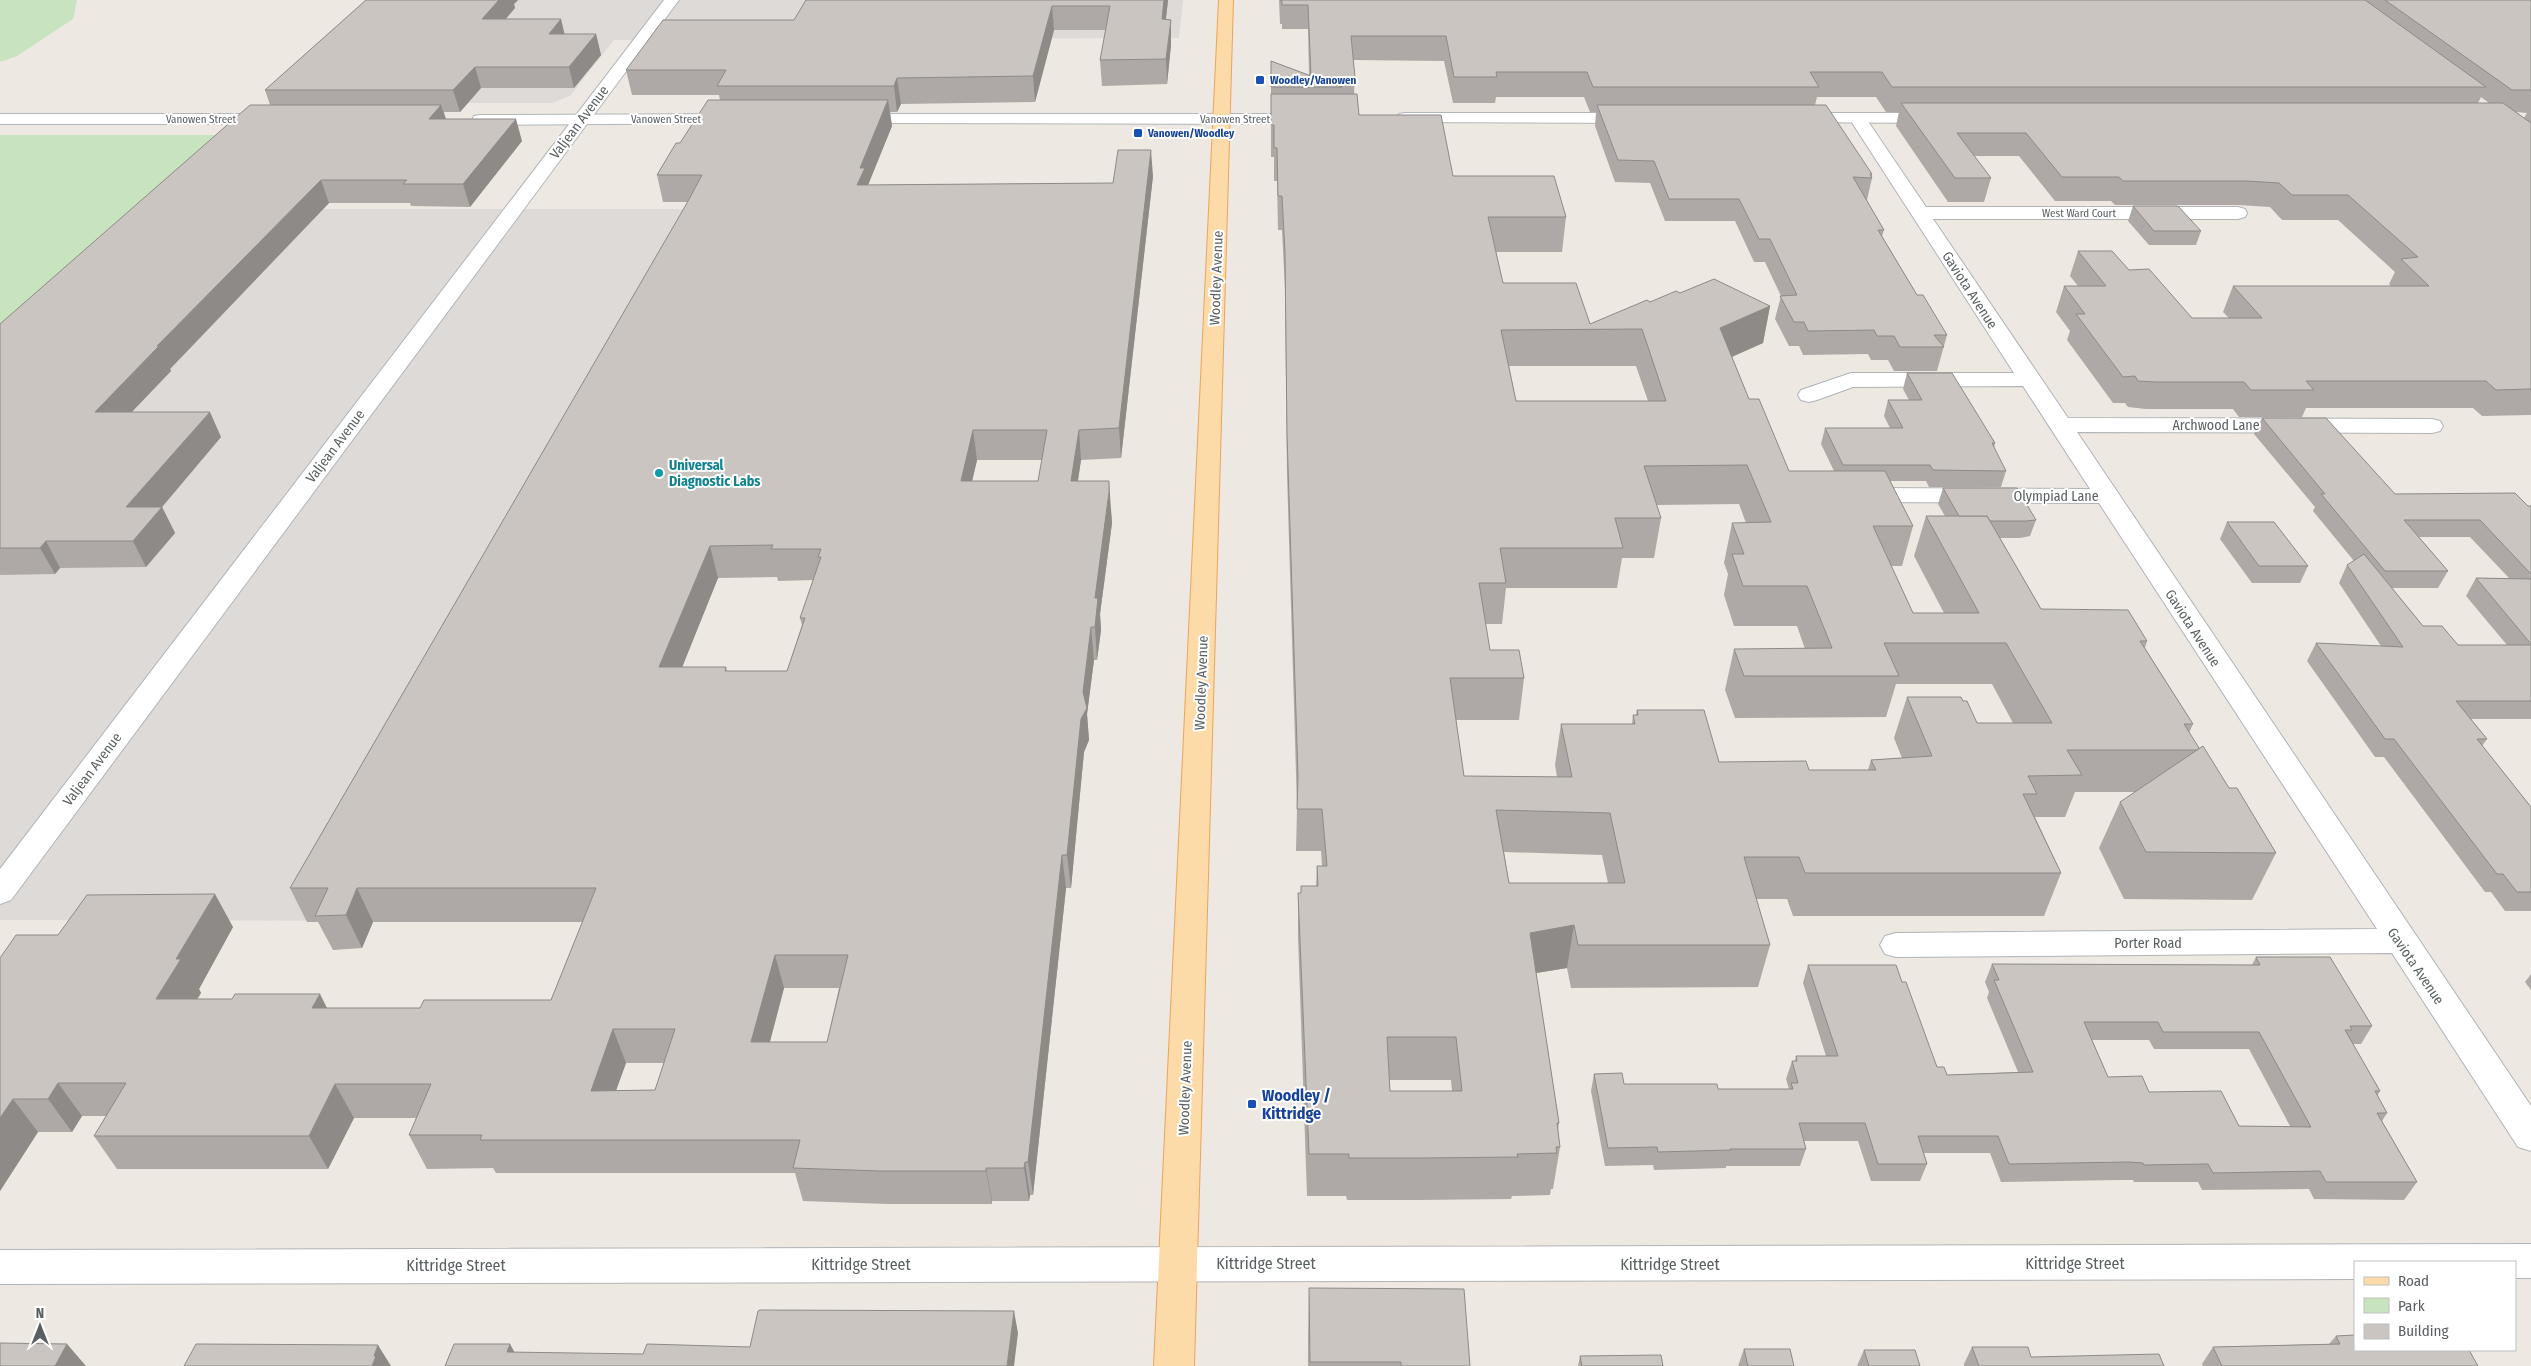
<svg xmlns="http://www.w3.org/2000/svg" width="2531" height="1366" font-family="'Fira Sans Condensed',sans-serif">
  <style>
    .industrial { fill: #dedad7 }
    .green { fill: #c7e4bf }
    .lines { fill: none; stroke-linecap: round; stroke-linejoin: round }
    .minor-casing { stroke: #b0b4b7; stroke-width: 2 }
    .secondary-casing { stroke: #b1b7b9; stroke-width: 2 }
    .primary-casing { stroke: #eca35b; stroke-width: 2 }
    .minor { fill: #fff; fill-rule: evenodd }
    .secondary { fill: #fff; fill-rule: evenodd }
    .primary { fill: #fcdba8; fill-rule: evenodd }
    .wall { fill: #aea9a6; fill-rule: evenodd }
    .shaded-wall { fill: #8d8a87 }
    .building { fill: #cac5c1; stroke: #8d8a87; fill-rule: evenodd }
    .transit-dot { fill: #1a4fb4; stroke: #fff; stroke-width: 2 }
    .culture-dot { fill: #0f9aa8; stroke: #fff; stroke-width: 2 }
    .labels { text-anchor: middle; stroke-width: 4; stroke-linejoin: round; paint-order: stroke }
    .far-transit-label { font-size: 11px; font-weight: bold; fill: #164399; stroke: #fff; text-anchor: start }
    .far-street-label { font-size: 11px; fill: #5a6062; stroke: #fff }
    .street-label { font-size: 14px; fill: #5a6062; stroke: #fff }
    .culture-label { font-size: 14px; font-weight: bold; fill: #0d838f; stroke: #fff; text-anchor: start }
    .near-transit-label { font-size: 16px; font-weight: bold; fill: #164399; stroke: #fff; text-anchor: start }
    .near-street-label { font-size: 16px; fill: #5a6062; stroke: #fff }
  </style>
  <rect width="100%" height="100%" fill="#ede8e2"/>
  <g class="industrial">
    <path d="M393,0h790l-4,38 -565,2 -44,56 -18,7h-274z"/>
    <path d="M166,209h696l-281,712 -581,-1v-561z"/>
  </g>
  <g class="green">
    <path d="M0,0h77l-4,19 -56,37 -17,6z"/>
    <path d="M0,135h243l-243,224z"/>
  </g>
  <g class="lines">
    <defs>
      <g id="minor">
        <path d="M664,0h15l-668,900 -11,4v-35z"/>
        <path d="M1857,113l6,1 63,93h312l7,2 2,4 -2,4 -7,2h-305l135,199 364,1 8,2 3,5 -3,5 -8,2 -355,-1 454,674v45l-13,-4 -126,-194 -496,4 -11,-3 -5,-9 5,-9 11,-3 481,-4 -278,-426 -238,-1 -8,-2 -4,-5 4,-5 8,-2 229,1 -67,-103 -170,1 -36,13 -8,2 -8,-2 -3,-5 3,-5 50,-17h163l-165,-255 2,-4z"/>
        <path d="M2531,1244v34h-16v-16h-160v17l-2355,5v-34z"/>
      </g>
      <g id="secondary">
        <path d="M1405,113h227l6,1 2,4 -2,4 -6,1 -233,-1 -2,-4 2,-4z"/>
        <path d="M1798,113h137l6,1 2,4 -2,4 -6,1 -143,-1 -2,-4 2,-4z"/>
        <path d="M0,114h270l6,1 2,4 -2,4 -6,1h-270z"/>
        <path d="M735,114l6,1 2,4 -2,4 -261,2 -6,-1 -2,-4 2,-4 6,-1z"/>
        <path d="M853,114h454l6,1 2,4 -2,4 -6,1 -460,-1 -2,-4 2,-4z"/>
      </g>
      <path id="primary" d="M1219,0h14l-39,1366h-40z"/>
    </defs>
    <use href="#minor" class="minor-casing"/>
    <use href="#secondary" class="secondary-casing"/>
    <use href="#primary" class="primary-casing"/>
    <use href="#minor" class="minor"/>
    <use href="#secondary" class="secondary"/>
    <use href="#primary" class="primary"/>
  </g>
  <g class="wall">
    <path d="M366,0h152l-4,4 1,4 -9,11 59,15h31l5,21 -27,33h-93l-21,24h-16l2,7 76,22 -52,66 -59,-1 -1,-3h-81l-159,166 1,2 -40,41 90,25 -59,70 13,26 -29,34 -86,1 -5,6 -55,1v-251l270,-219 -5,-15z"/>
    <path d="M806,0h362l-2,19 5,1v25l-4,39 -65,2 -2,-26 6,-30h-52l-19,72 -134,2 -4,8h-7l2,14 -24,59 245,-2 40,-7 -32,282 -40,2 -3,21 33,31 1,11 -12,91 1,16 -4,30h-3l-7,54 2,26 -5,12 -13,136h-5l-33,307h-3l-1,6h-37v3h-104l-85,-3 -8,-28h-299l-3,-5 -66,1 -18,-34 8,-17h-63l-26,51h-211l-23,-33 12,-20h-24l-10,16h-34l-38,59v-233l58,-23 175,-8 -34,62 2,4 -4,6 130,9h93l131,-8 32,-78h-210l-11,26 -29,2 -15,-28h-11l-17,-34 398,-686h-25l-6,-27 23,-32 40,-43 -1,-5h-87l-6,-25 168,-50zM977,460h65l-4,21h-66zM777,577l1,4 35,-1 -13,38 2,7 -15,46h-60l-1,-4h-44l36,-89zM784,988h55l-12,54h-57zM626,1063h38l-9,27h-39z"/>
    <path d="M1279,0h1252v415l-49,1 -9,-8h-167l-4,9h-63l-6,-8h-87l-18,-2 -3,-4h-12l-46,-63 3,-9 -14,-19 8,-26h14l-8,-10 8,-25 51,19 63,48h37l-6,-6 10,-26h158l-2,-2 6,-12 -57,-52h-56l-12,-13 -32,-2h-123l-4,-4h-56l-36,-45h-45l17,22 -7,24h-36l-52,-76 3,-14h-13l-10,-15h-59l-2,8 57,69v4l-5,22h-1l18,30 -2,6 35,59 30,40 -10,36h-43l-6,-11h-17l-3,-6 -65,1 -4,-9h-10l-14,-27 6,-23 -16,-34h-11l-19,-41h-70l-15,-38 -35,-1 -20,-56 1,-14h-6l-6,-15h-88l-1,6h-42l-9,-42 -91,-1 2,17 -1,17 5,21 94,61 113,41 -4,35h-66l7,31 87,41 60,-22 30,-9 90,13 -7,37 -31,14 17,42 40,72h45l-13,-27 4,-16h65l-6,-12 4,-16h21l-6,-11 4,-16 88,70 -1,5 12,23 -5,16h-72l-3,-6h-36l23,45 -11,40h-11l22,47h31l-30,-57 12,-40h19l-7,-12 5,-16 93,32 -6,16 -10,2h-20l41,71 106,32 -2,7 48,76 -4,9 10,15 30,40 47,65 -24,47 -128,-1 -25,-51 21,-46 15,-10h-60l-10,25h-30l26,56 -17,43h-251l-6,-17h-31l14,46 -12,42 -187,1 -4,-20 -31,5 23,150 -1,7 2,17 -7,42h-2l-1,6 -38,1 -1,3 -93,1h-71l-1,-4h-39l-9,-260v-43h3l15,-7 1,-20h5l-1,-15h-25l1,-44 -10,-333 -2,-185 -3,-59h-4l-1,-49h-3v-24h-3v-96l38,14 -1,-46h-26v-5h-2zM2481,97l8,6h-11zM2516,112l11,1 -3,5zM1509,366h127l12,35h-132zM1739,504l7,19h-14l-8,40 4,11 -4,21 10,31h63l8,23h-71l-9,41 10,28 151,-1 10,-33h96l21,39h-36l-14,-22 -56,-4 -13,41 8,20 -31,2 -3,10h-59l-90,-8 -82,-52 -1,5h-3l-1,9h-71l-6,41 2,12 -93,-1 -8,-56h63l5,-42 -34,-28 -5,-26h17l4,-36h111l5,-30h32l7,-40 -5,-13zM1504,852l98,3 6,28h-99zM1390,1080h61l1,11h-62z"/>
    <path d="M2133,206l68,25 -5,14h-47l-21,-24z"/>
    <path d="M2262,418l133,76 136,12v213h-60l16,20 -5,7 49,61v104h-26l-14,-19h-6l-101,-135h-9l-68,-96 9,-18 65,3 -42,-63 8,-18 7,-4 -41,-50 2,-4 -61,-73zM2419,537h51l39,41h-33l-10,18 41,49h-49l-35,-19 -31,-38h46l10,-17z"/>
    <path d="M2227,522l81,44 -8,17h-48l-32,-44z"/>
    <path d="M2256,957l116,69 -11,18h-8l27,47 -3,5 10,17 -5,8 35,61 -13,18 -90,-1 -5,-10 -107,1 -4,-8h-64l-1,-2h-14l-118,2 -11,-29h-66l3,11 -7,17h-49l-13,-40h-54l2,8 -6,17h-74v2l-72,2 -1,-5 -48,1 -14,-75 3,-17 30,10 94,5h71l-3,-10 6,-18h3l1,-5h30l-23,-73 5,-18 94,17 35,85 10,8 71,-3 -31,-74 2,-6 -4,-10 7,-18 260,1zM2092,1040h57l5,9h95l41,77h-51l-131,-49z"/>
    <path d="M2531,974v16l-6,-8z"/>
    <path d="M1309,1288l161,78h-162v-32z"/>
    <path d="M2336,1336l142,30h-275l-1,-2 11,-17 116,-3z"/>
    <path d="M1972,1347l59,10 133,9h-200v-2z"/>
    <path d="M1744,1349l50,17h-56z"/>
    <path d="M1864,1350l56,16h-63z"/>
    <path d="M1580,1356l83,10h-85z"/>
  </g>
  <g class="shaded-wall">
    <path d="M499,0h19l-4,4 1,4 -27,31 -6,-20z"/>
    <path d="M1164,0h4l-5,43 -1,-24z"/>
    <path d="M1052,6l2,24 -19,72 -2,-26z"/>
    <path d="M561,19l5,21 -17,-6z"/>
    <path d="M1171,20v25l-4,39 -1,-25z"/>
    <path d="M596,34l5,21 -27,33 -5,-21z"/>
    <path d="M475,67l6,21 -21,24 -7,-22z"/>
    <path d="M897,78l4,26 -4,8 -3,-26z"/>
    <path d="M888,100l4,26 -24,59h-11l3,-17z"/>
    <path d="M441,105l7,21 -19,-7z"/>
    <path d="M516,119l6,22 -52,66 -7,-23z"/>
    <path d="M1151,150l2,26 -32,282 -2,-30z"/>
    <path d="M321,180l8,23 -159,166 1,2 -63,66 -13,-25 62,-66z"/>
    <path d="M1770,306l-7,37 -50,22 7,-37z"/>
    <path d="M210,412l11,25 -81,96 -14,-26z"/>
    <path d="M973,430l4,30 -12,52 -4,-31z"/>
    <path d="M1079,430l2,30 -8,52 -2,-31z"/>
    <path d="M1109,481l3,42 -12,91 1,16 -4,30 -2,-33v-29z"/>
    <path d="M162,507l13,26 -29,34 -13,-26z"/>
    <path d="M46,541l14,27 -5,6 -15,-26z"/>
    <path d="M710,546l8,32 -49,122 -10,-33z"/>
    <path d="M1091,627l3,33 -7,54 2,26 -5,12 -13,136 -4,-33 16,-163z"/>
    <path d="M1062,855l4,33 -33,307 -5,-33z"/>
    <path d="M357,888l16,34 -11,26 -16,-33z"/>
    <path d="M215,894l18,33 -34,62 2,4 -24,39 -21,-33 20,-40z"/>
    <path d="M1574,925l-7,43 -43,7 6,-42z"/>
    <path d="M775,955l9,33 -23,87 -10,-33z"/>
    <path d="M320,994l17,34 -25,-20z"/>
    <path d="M613,1029l13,34 -22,61 -13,-33z"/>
    <path d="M58,1083l24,33 -10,16 -24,-33z"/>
    <path d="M335,1084l19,34 -26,51 -19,-33z"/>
    <path d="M13,1099l25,33 -38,59v-73z"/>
    <path d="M1025,1162l5,33 -1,6 -5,-33z"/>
    <path d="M986,1168l6,33v3l-6,-33z"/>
    <path d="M1014,1311l4,22 -4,33h-7z"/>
    <path d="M67,1344l19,22h-31z"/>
    <path d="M510,1344l12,22 -15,-14z"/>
    <path d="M378,1345l13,21h-19l2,-10z"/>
  </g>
  <g class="building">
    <path d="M366,0h133l-17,19h79l-12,15h47l-27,33h-94l-22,23h-188z"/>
    <path d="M806,0h358l-2,19 9,1 -5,39 -66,1 10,-54h-58l-19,70 -136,2 -3,8h-177l9,-16h-100l37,-50h131z"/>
    <path d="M1280,0h1085l121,87h-594l-10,-15h-72l9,15h-226l-6,-15h-91l1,5h-43l-8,-41h-95l4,41h-40l27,10h-71v-26l40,15 -3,-71h-26v-4z"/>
    <path d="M2385,0h146v90h-19z"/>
    <path d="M1271,94h86l2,21h82l12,61h101l12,41h-78l15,66h73l14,41 57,-24 3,2 26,-11 4,2 34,-14 56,27 -50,22 29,71h10l30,72h96l28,55h-40l40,87h66l-53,-97h61l54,93 87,1 19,31h-7l53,83h-9l15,24 -2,2h-130l15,25 -54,1 9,18h-14l38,79h-256l-6,-16h-55l26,88h-192l-4,-20 -44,8 29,190h-2l3,24h-4l1,6 -40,1 1,3 -96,1h-73v-4h-40l-11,-261h3v-7h17l-1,-20h10l-5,-57h-25l1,-33 -11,-341 -2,-182 -3,-57h-4l-1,-48h-3v-23h-3zM1642,329l24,72h-150l-15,-71zM1747,465l24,57 -39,1 12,31h-12l11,32h64l25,62 -98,1 10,27h155l-15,-33h122l46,80h-75l-10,-22h-4l-2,-4h-54l25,59 -61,4 5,10h-67l-3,-9 -87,1 -15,-52h-67l1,5h-5l2,9h-74l11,53 -108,-1 -14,-98h74l-5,-28h-29l-11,-67h27l-6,-35h123l-8,-30h46l-17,-52zM1496,810l114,3 15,70h-116zM1387,1037h69l6,54h-72z"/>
    <path d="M708,100h180l-28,68h5l-8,17 256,-2 5,-33h33l-32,278 -40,2 -8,51h38v11l-14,106h3l-3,29h-4l-8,65 4,16 -6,11 -14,136h-5l-34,307h-3l-1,6h-38v3h-106l-87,-3 7,-28h-320l2,-5h-73l22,-51h-96l-26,52h-215l32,-53h-68l-10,16h-35l-13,19v-160l16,-23h42l29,-40 128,-1 -39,65h5l-25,40h76l3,-5h85l-8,14h108l4,-8h127l45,-112h-239l-11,27 -31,1 13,-28h-38l397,-685 15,-28h-45l19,-32h4zM973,430h74l-9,51h-77zM773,545l-2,4h50l-3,8h3l-21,61h5l-18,53h-62l1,-4h-67l51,-121zM775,955h73l-21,87h-76zM613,1029h62l-20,61 -64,1z"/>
    <path d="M1901,103h602l28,20v266l-35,1 -10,-9h-180l8,9h-63l-7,-8h-88l-18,-1 -3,-5 -12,1 -47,-63h9l-21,-28h42l-28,-35h34l17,19 20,-1 43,49h70l-29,-32h196l-28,-27 17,-2 -70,-62h-56l-13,-12 -32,-2h-124l-4,-4h-57l-36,-44h-69l34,45h-36z"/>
    <path d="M250,105h191l-12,14h87l-53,65h-60l4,-4h-86l-164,166h2l-64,66h115l-84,95h36l-29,34h-87l-6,7h-40v-224z"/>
    <path d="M1597,105h229l46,69h-2l2,4 -19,-1 31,53h-6l39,65h6l24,40h-13l10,12h-44l-6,-11h-17l-3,-6 -66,1 -4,-9h-10l-14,-26 17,-1 -27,-56h-11l-20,-40h-70l-15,-38 -36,-1z"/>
    <path d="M2133,206h45l23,25h-47z"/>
    <path d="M1907,373h45l43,70h-3l14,28 -73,-1 -3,-5h-87l-18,-37h78l-15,-28h34z"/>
    <path d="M2262,418h64l69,76 120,-1 13,13h3v68l-51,-54h-76l44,51h-63l-64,-77h4z"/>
    <path d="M1943,488h74l19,32 -10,1h-36l-3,-5h-28z"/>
    <path d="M2227,522h47l34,44h-49z"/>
    <path d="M2364,554l59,72h19l16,19h73v56h-75l31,38h-10l54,68v85h-14l-14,-18h-6l-103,-135h-9l-69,-96 87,4 -56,-82z"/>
    <path d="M2476,578l55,1v65z"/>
    <path d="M2203,746l26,42h8l39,65 -130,-1 -26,-50z"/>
    <path d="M2256,957h74l42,69h-22l2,4h-7l35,61h-5l12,22h-10l40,69h-91l-6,-11 -107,2 -5,-9 -64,1 -1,-2 -14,-1 -120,2 -11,-28h-80l9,28h-49l-13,-41h-66l7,26h-76l1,1 -73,2 -1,-5 -49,1 -14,-74 28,-1 2,11h93l1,5h75l-2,-6h7l-6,-22h5l-1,-5h42l-30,-91h88l6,17h4l31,85h7l3,8 86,-3 -39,-92h5l-7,-16 268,1zM2084,1022h74l5,10h96l52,95 -72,-1 -18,-35 -72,1 -7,-16 -34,1z"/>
    <path d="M1309,1288l155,1 6,77h-69v-4h-91z"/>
    <path d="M760,1310l254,1 -7,55h-562l9,-22h56l-3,8 136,2 4,-10 103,3 8,-36z"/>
    <path d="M2355,1335v15h114l9,16h-256l-9,-19 127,-3 -4,-8z"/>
    <path d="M0,1343l67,1 -12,22h-55z"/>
    <path d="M196,1344l182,1 -4,11h2l-4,10h-188z"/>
    <path d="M1972,1347h56l3,10 128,-3 5,12h-185z"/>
    <path d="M1744,1349h46l4,17h-46z"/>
    <path d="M1864,1350h51l5,16h-51z"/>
    <path d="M1661,1355l2,11h-81l-2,-10z"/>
  </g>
  <g class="transit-dot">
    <rect x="1255" y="75" width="10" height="10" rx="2.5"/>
    <rect x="1133" y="128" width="10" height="10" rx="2.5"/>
    <rect x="1247" y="1099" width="10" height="10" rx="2.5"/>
  </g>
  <circle class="culture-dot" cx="659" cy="473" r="5"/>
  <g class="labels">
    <g class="far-transit-label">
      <text x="1270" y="84">Woodley/Vanowen</text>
      <text x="1148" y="137">Vanowen/Woodley</text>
    </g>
    <g class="far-street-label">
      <text x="201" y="123">Vanowen Street</text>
      <text x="666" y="123">Vanowen Street</text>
      <text x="1235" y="123">Vanowen Street</text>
      <text x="2079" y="217">West Ward Court</text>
    </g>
    <g class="street-label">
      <text transform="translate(579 122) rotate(-53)" y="5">Valjean Avenue</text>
      <text transform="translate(1216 278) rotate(-88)" y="5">Woodley Avenue</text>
      <text transform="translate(1970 290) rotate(57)" y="5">Gaviota Avenue</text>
      <text x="2216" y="430">Archwood Lane</text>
      <text transform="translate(335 446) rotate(-53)" y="5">Valjean Avenue</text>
      <text x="2056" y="501">Olympiad Lane</text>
      <text transform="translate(2193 628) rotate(57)" y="5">Gaviota Avenue</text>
      <text transform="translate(1201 683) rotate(-88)" y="5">Woodley Avenue</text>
      <text transform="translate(92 769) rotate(-53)" y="5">Valjean Avenue</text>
      <text x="2148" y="948">Porter Road</text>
      <text transform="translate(2416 966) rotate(56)" y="5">Gaviota Avenue</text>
      <text transform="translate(1185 1088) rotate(-88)" y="5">Woodley Avenue</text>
    </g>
    <g class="culture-label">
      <text x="669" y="470">Universal<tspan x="669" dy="16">Diagnostic Labs</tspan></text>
    </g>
    <g class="near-transit-label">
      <text x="1262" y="1101">Woodley /<tspan x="1262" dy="18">Kittridge</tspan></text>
    </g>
    <g class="near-street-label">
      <text x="1266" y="1269">Kittridge Street</text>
      <text x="2075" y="1269">Kittridge Street</text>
      <text x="861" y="1270">Kittridge Street</text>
      <text x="1670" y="1270">Kittridge Street</text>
      <text x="456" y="1271">Kittridge Street</text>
    </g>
  </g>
  <rect x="2354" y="1261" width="162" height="90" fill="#ffffff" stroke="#bdbfc0"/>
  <rect x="2364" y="1277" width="25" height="8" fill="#fcdba8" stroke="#bdbfc0"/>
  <text x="2398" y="1286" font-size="15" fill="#5a6062">Road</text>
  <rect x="2364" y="1298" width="25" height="15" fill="#c7e4bf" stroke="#bdbfc0"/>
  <text x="2398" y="1311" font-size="15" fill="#5a6062">Park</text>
  <rect x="2364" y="1324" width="25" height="15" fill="#cac5c1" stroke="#bdbfc0"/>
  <text x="2398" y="1336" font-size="15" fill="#5a6062">Building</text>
  <g transform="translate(40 1326)" stroke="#ffffff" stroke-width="4" paint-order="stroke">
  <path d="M0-4L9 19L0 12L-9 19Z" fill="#5a6062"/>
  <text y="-8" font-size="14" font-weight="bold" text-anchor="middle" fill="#5a6062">N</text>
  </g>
</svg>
